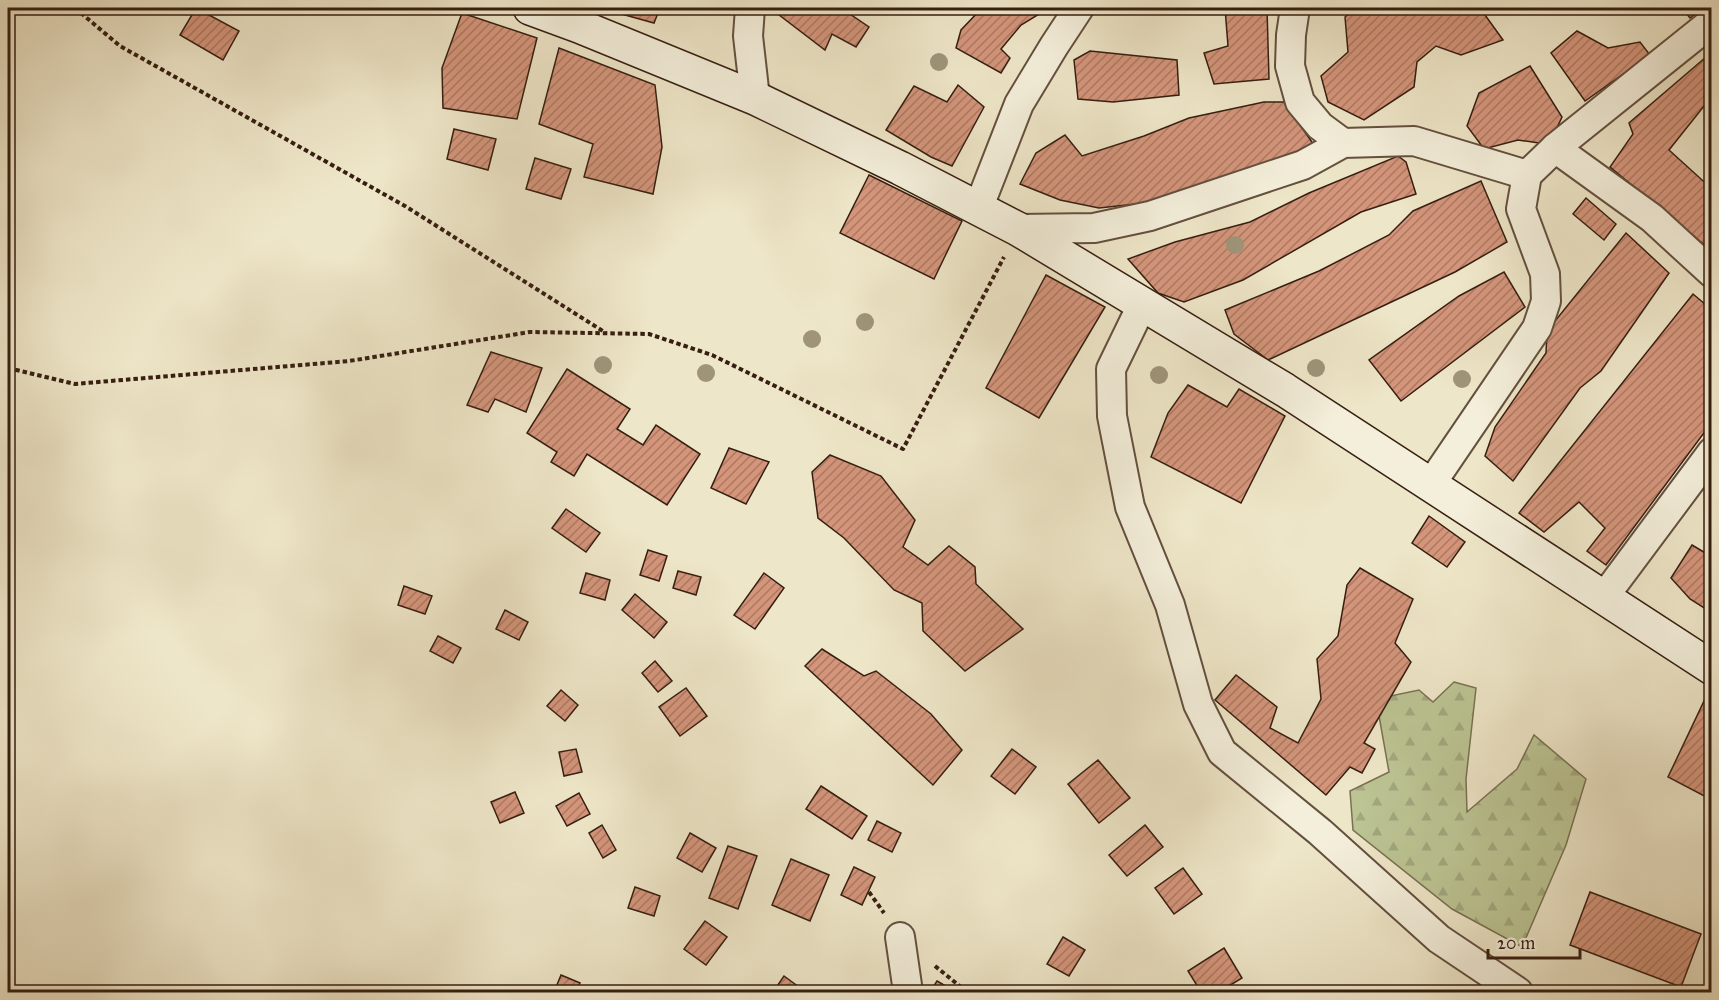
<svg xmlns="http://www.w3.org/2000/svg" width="1719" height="1000" font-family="'IM FELL Great Primer',serif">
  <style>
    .forest { fill: url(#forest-firs); stroke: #797152; stroke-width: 1.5 }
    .building { fill: url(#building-hatch); stroke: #361e11; stroke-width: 1.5 }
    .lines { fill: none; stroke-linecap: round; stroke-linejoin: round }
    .street-casing { stroke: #64503f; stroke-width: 32 }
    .secondary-casing { stroke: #361e11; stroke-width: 36 }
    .path { stroke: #361e11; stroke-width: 4; stroke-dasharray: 4.5 3; stroke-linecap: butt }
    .street { stroke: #f4efdb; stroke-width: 28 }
    .secondary { stroke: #f4efdb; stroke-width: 33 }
    .tree { fill: #9f9479 }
  </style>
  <defs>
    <pattern id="forest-firs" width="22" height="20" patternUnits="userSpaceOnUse" patternTransform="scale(1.5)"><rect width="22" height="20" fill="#bcc493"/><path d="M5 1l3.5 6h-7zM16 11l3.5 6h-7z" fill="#a2a87e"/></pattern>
    <pattern id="building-hatch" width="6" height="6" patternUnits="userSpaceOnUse" patternTransform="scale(1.5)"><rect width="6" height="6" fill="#d4957b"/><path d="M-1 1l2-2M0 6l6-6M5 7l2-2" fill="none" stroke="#ad7963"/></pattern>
  </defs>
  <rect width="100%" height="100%" fill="#eee6c8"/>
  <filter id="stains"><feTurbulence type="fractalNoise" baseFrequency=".00333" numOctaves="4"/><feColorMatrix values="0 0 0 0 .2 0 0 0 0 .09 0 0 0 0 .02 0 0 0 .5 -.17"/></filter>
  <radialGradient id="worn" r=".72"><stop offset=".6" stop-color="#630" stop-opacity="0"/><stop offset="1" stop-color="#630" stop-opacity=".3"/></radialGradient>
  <path class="forest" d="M1454,682l22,6 -10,91 1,33 50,-43 17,-34 52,44 -20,66 -44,102 -70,-38 -99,-79 -3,-39 39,-19 -13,-73 43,-9 14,12z"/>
  <g class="building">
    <path d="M196,8l43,23 -16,29 -43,-25z"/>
    <path d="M600,8h60l-6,15z"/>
    <path d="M770,8h80l-3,4 22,15 -13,20 -24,-13 -7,16z"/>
    <path d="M982,8h67l-28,17 -20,24 9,9 -9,15 -45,-25 5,-18z"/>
    <path d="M1225,8h42l2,71 -55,5 -10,-31 24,-7z"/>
    <path d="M1356,8h124l23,32 -42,15 -25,-9 -19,16 -3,25 -50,33 -36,-18 -7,-26 27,-24 -3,-35z"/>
    <path d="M1682,8h20l-12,10z"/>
    <path d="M462,13l75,25 -20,81 -74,-11 -1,-40z"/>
    <path d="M1577,31l31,17 32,-6 10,13 -65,46 -34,-48z"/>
    <path d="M559,48l96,37 7,62 -9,47 -69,-17 9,-33 -54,-20z"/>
    <path d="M1712,49v47l-43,54 43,39v54l-5,4 -97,-80 23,-33 -4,-11 77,-66z"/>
    <path d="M1090,51l87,9 2,35 -66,7 -35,-3 -4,-39z"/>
    <path d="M1530,66l32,51 -7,15 -16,11 -21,-3 -34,9 -17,-23 12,-33z"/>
    <path d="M958,85l26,22 -32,59 -21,-9 -45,-27 28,-44 33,16z"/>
    <path d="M1264,102h20l37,53 -157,46 -65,7 -39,-8 -40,-16 16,-31 29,-18 17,21 62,-20 45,-18z"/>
    <path d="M454,129l42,10 -8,31 -41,-11z"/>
    <path d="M1398,156l8,6 10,32 -55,18 -118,68 -59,22 -26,-9 -30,-34 47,-17 75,-20 59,-29z"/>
    <path d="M535,158l36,11 -10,30 -35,-10z"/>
    <path d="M869,175l93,46 -28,58 -94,-46z"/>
    <path d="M1481,181l26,61 -52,30 -187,88 -34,-26 -9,-24 94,-39 70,-36 24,-24z"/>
    <path d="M1586,198l30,26 -12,16 -31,-26z"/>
    <path d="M1626,233l43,40 -68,98 -21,17 -67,93 -28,-25 10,-29 51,-74 1,-22z"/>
    <path d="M1504,272l21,35 -124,94 -32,-41 90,-64z"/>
    <path d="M1046,275l59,32 -66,111 -53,-30z"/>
    <path d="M1693,294l19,16v112l-106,143 -19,-14 18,-23 -26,-26 -35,30 -25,-19z"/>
    <path d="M491,352l51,16 -16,44 -31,-13 -7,13 -21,-7z"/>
    <path d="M567,369l63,40 -13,20 26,16 13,-20 44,29 -33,51 -80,-51 -13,22 -23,-14 6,-10 -30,-19z"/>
    <path d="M1188,385l39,22 12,-18 46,27 -44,87 -90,-46 17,-44z"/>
    <path d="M729,448l40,14 -23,42 -35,-16z"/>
    <path d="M830,455l51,21 34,44 -12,27 25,18 21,-19 26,21 1,17 47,45 -58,42 -42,-40 -1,-28 -28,-13 -50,-52 -26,-20 -6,-46z"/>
    <path d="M566,509l34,24 -14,19 -34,-24z"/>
    <path d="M1429,516l36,26 -18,25 -35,-24z"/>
    <path d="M1692,545l20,12v56l-22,-14 -19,-21z"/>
    <path d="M648,550l19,6 -8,25 -19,-6z"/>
    <path d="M1360,568l53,31 -18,44 16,19 -47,81 11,6 -13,24 -12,-6 -24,28 -111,-95 21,-25 41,32 -7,21 28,15 23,-44 -4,-40 21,-23 9,-51z"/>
    <path d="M678,571l23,6 -5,18 -23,-7z"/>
    <path d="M586,573l24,7 -5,20 -25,-7z"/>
    <path d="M764,573l20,15 -29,41 -21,-14z"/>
    <path d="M404,586l28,10 -7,18 -27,-9z"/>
    <path d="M635,594l32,28 -13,16 -32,-28z"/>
    <path d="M505,610l23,12 -9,18 -23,-11z"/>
    <path d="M438,636l23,12 -8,15 -23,-12z"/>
    <path d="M822,649l42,27 12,-5 55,43 31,36 -29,35 -128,-119z"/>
    <path d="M655,661l17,20 -14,11 -16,-19z"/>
    <path d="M686,688l21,28 -27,20 -21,-29z"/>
    <path d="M561,690l17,15 -13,16 -18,-15z"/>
    <path d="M1705,699l7,5v96l-44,-23z"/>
    <path d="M576,749l6,23 -18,4 -5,-24z"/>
    <path d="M1012,749l24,18 -21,27 -24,-18z"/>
    <path d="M1098,760l32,38 -31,25 -31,-39z"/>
    <path d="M821,786l46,30 -15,23 -46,-30z"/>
    <path d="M515,792l9,21 -24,10 -9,-21z"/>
    <path d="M579,793l11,21 -23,12 -11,-20z"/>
    <path d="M877,821l24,12 -9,19 -24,-12z"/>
    <path d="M602,825l14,25 -13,8 -14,-25z"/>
    <path d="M1145,825l18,22 -36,29 -18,-21z"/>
    <path d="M690,833l26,15 -14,24 -25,-14z"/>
    <path d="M728,846l29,10 -19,53 -29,-11z"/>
    <path d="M791,859l38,16 -19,46 -38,-16z"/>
    <path d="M854,867l21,10 -13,28 -21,-10z"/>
    <path d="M1183,868l19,26 -28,20 -19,-26z"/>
    <path d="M635,887l25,9 -6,20 -26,-8z"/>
    <path d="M1590,892l111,42 -20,53 -111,-42z"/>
    <path d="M705,921l22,16 -21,28 -22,-16z"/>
    <path d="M1063,937l22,13 -16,26 -22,-12z"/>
    <path d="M1224,948l18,30 -23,14h-18l-13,-21z"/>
    <path d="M561,975l19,8 -4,9h-22z"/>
    <path d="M784,976l19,14 -1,2h-29z"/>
    <path d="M937,981l19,11h-26z"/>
  </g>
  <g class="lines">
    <defs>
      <g id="street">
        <path d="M750,8l-2,28 7,62"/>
        <path d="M1295,8l-4,27 -1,31 10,36 20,24 23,17"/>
        <path d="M1555,148l97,70 60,55"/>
        <path d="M978,209l41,-105 35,-58 25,-38"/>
        <path d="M1018,229l76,-1 56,-12 153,-51 40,-22 71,-2 113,34"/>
        <path d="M1143,303l-32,66 1,47 18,91 40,98 28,99 24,48 98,80 119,107 79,53"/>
        <path d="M1431,484l106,-156 9,-27 -1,-27 -24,-65 6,-34 28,-27 157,-126"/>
        <path d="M1604,597l108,-145"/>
        <path d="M900,937l8,55"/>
      </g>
      <path id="secondary" d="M530,8l49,18 176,72 145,70 118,61 267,161 427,278"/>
    </defs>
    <use href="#street" class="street-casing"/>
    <use href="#secondary" class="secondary-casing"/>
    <g class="path">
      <path d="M75,8l45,38 285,160 201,127"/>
      <path d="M8,368l67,16 274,-23 181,-29 119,2 63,21 191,94 101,-192"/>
      <path d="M869,892l15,21"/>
      <path d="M935,966l32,26"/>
    </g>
    <use href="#street" class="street"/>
    <use href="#secondary" class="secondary"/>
  </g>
  <g class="tree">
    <circle cx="939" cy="62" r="9"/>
    <circle cx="1235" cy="245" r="9"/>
    <circle cx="865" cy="322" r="9"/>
    <circle cx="812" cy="339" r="9"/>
    <circle cx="603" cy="365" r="9"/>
    <circle cx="1316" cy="368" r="9"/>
    <circle cx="706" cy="373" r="9"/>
    <circle cx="1159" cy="375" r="9"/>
    <circle cx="1462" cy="379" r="9"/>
  </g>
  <rect width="1719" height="1000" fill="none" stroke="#eee6c8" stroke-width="30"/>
  <rect x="9" y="9" width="1701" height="982" fill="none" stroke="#361e11" stroke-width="3"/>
  <rect x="15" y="15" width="1689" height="970" fill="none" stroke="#361e11" stroke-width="1.5"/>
  <path d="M1488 949v9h92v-9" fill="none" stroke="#361e11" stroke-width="3"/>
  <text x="1497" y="949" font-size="18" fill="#361e11" stroke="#f4efdb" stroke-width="4.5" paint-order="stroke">20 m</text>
  <rect width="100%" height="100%" filter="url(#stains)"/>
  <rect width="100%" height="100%" fill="url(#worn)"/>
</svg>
